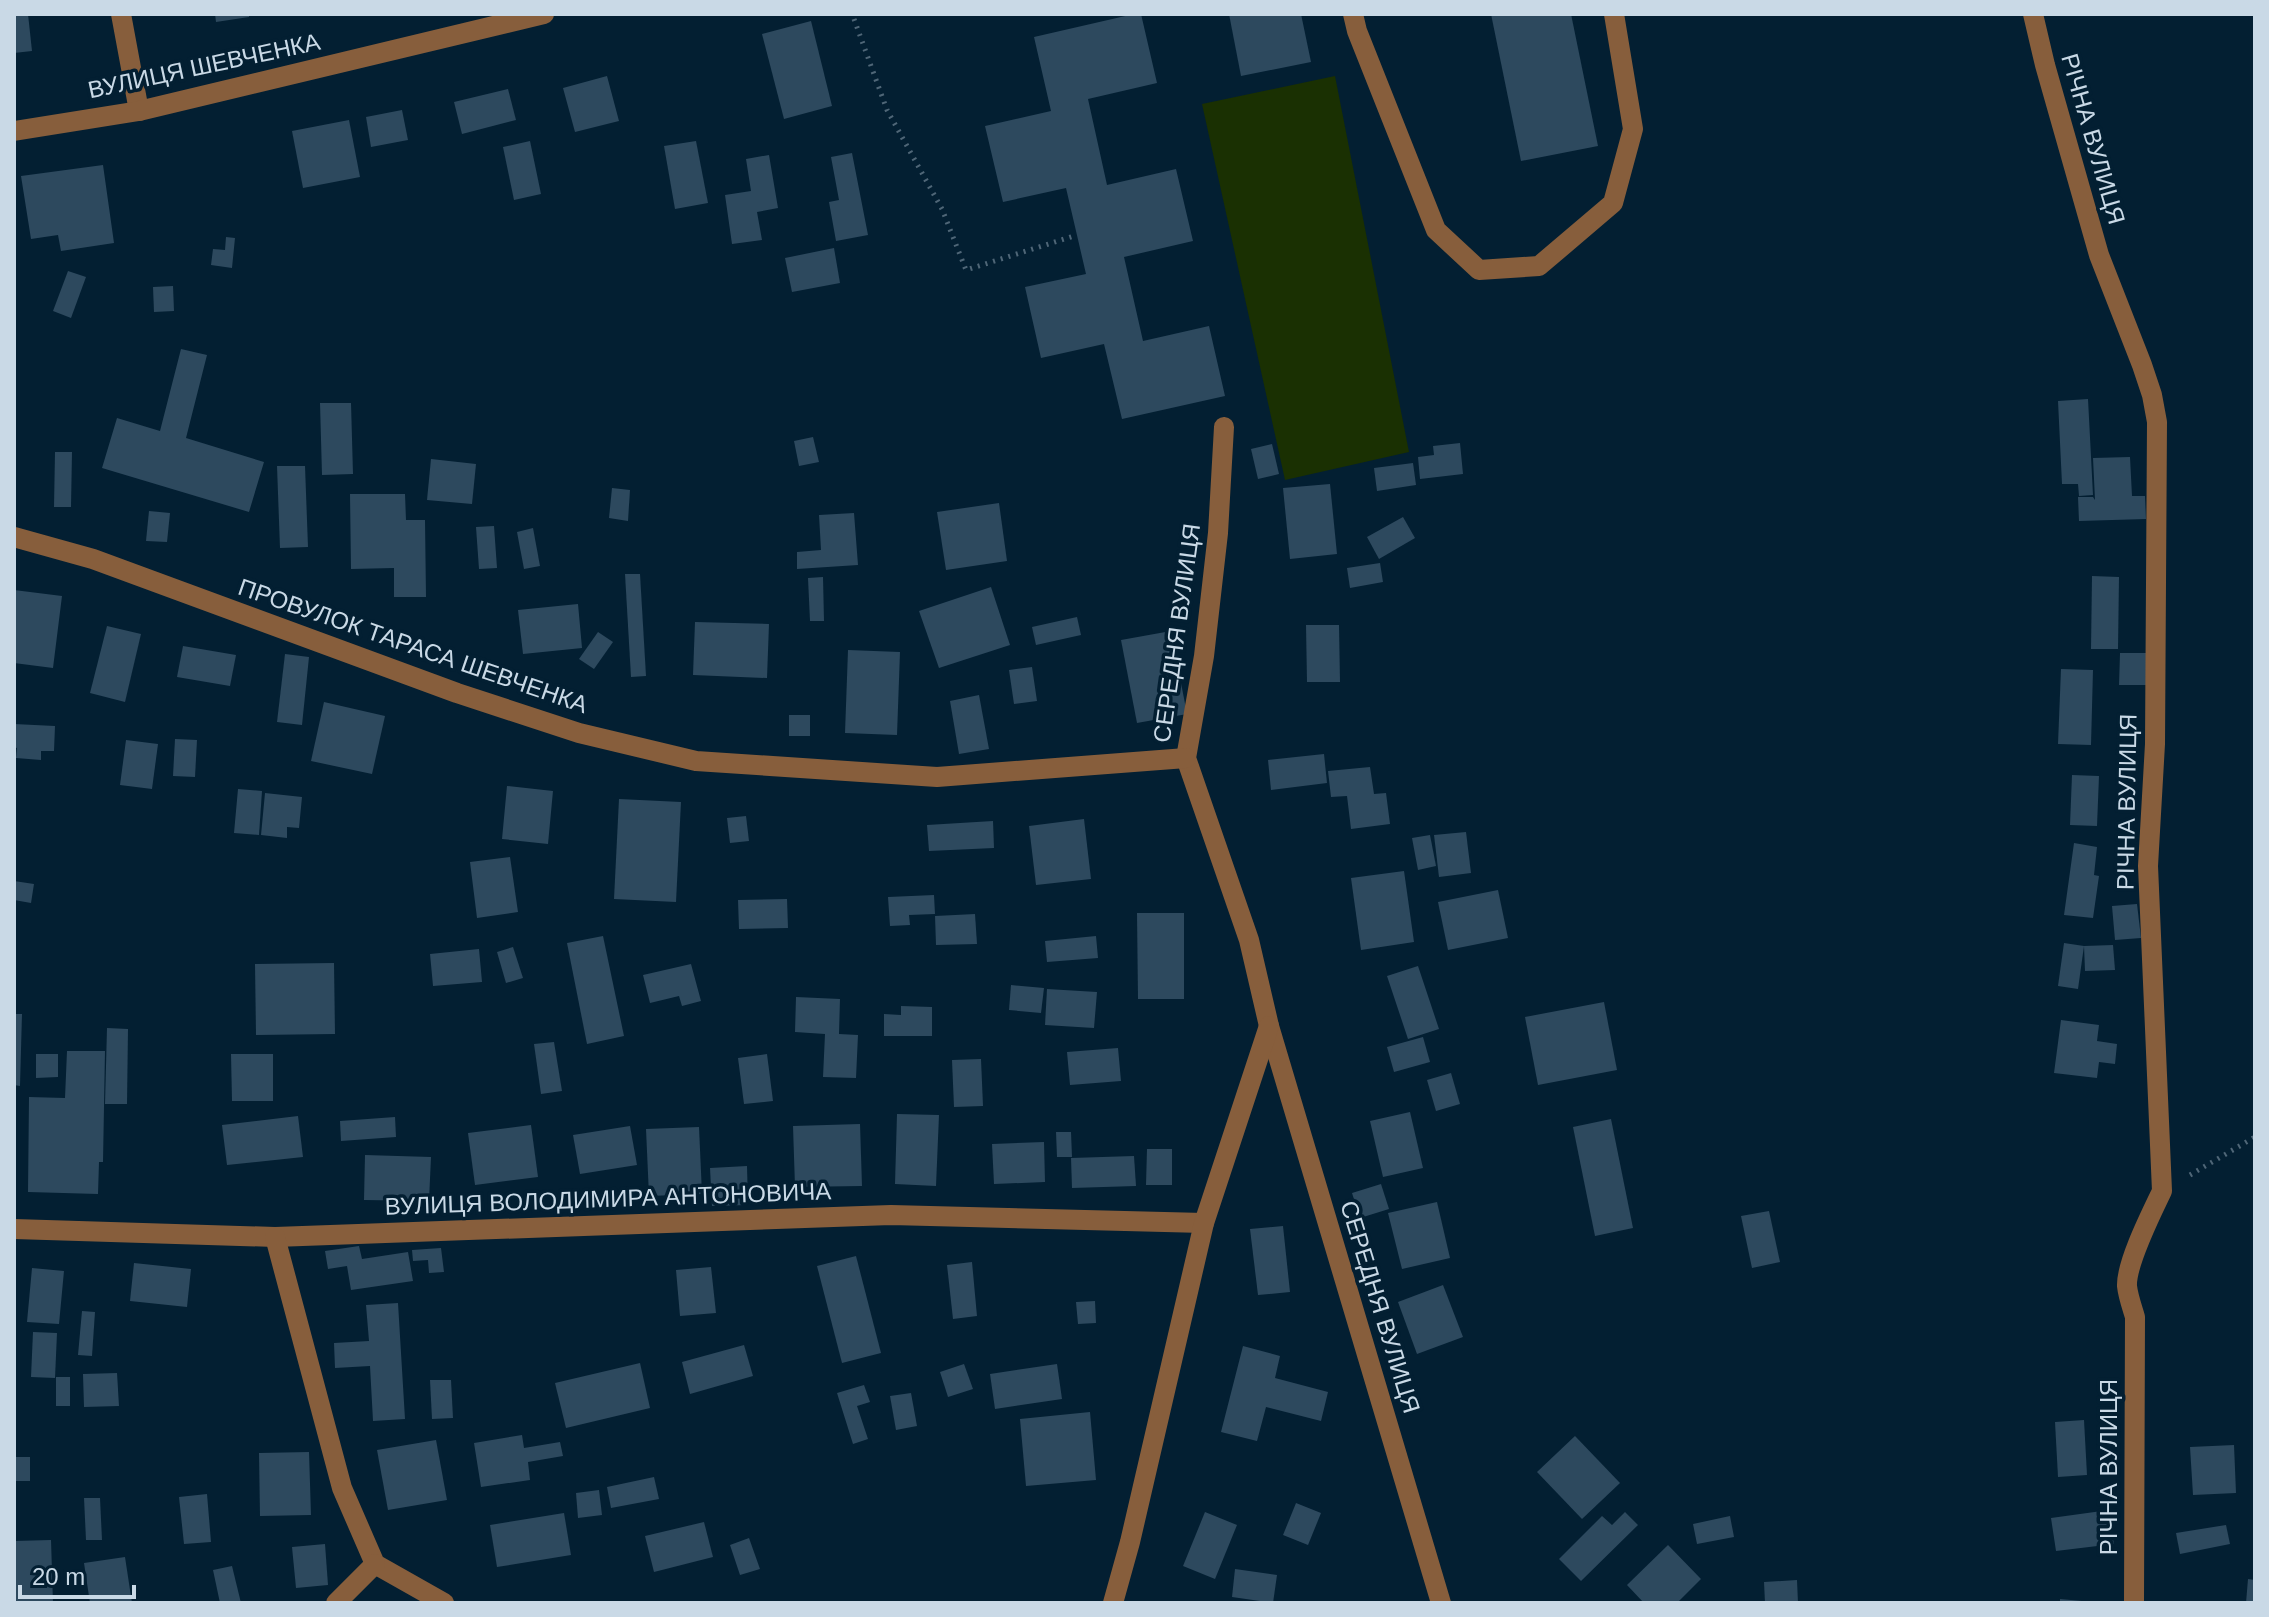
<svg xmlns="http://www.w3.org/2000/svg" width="2269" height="1617" font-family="Arial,sans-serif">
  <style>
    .green { fill: #1a3002 }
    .building { fill: #2d495e }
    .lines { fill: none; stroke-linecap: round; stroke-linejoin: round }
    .path { stroke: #4f6677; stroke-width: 5; stroke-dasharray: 2 6; stroke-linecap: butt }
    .minor { stroke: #875e3c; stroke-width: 20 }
    .labels { text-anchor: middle; stroke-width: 7; stroke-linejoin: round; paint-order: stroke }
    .street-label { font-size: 24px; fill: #c9d9e6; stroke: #031f32 }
  </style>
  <rect width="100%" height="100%" fill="#031f32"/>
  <path class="green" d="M1335,76l74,376 -124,28 -83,-376z"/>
  <g class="building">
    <path d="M14,14h14l4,37 -18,2z"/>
    <path d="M215,14h34v3l-33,5z"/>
    <path d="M1134,14h7l16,69 -69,16 19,86 69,-16 17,72 -69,16 19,84 66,-15 16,70 -103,23 -18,-75 -63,14 -16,-71 61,-13 -20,-86 -63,14 -18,-76 66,-15 -17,-74z"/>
    <path d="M1229,14h72l10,48 -70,14z"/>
    <path d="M1491,14h80l27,132 -77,15z"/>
    <path d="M811,21l21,85 -48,13 -22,-85z"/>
    <path d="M607,76l12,45 -44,11 -12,-44z"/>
    <path d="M508,89l8,31 -54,14 -8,-32z"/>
    <path d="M402,110l6,30 -37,7 -5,-30z"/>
    <path d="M349,120l11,57 -57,11 -11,-57z"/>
    <path d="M530,141l11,53 -27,6 -11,-53z"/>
    <path d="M696,141l12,62 -33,6 -11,-63z"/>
    <path d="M852,153l16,82 -32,6 -7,-39 10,-2 -8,-43z"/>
    <path d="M769,155l9,53 -21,4 5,28 -30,4 -7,-49 26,-4 -5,-32z"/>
    <path d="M103,165l11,78 -53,8 -3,-16 -27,4 -10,-63z"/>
    <path d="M226,237l9,1 -3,30 -21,-3 2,-16 12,1z"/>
    <path d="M834,248l6,35 -48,9 -7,-34z"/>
    <path d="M68,271l18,6 -15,41 -18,-7z"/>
    <path d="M173,286l1,25 -20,1 -1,-25z"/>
    <path d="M181,349l26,6 -21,83 78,24 -15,50 -147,-44 15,-50 43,13z"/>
    <path d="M2088,399l5,96 -14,1 -1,-12h-16l-4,-83z"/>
    <path d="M320,403h31l2,71 -31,1z"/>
    <path d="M813,437l6,25 -20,4 -5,-25z"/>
    <path d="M1460,443l3,31 -43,5 -2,-22 16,-2 -1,-9z"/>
    <path d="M1272,444l7,30 -21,5 -7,-30z"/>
    <path d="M55,452h17l-1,55h-17z"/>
    <path d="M2130,457l2,39h13l1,23 -67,2 -1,-24h15l2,3 -2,-42z"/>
    <path d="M431,459l45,5 -4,40 -45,-4z"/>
    <path d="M1413,463l3,22 -39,6 -3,-23z"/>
    <path d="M277,466h28l3,81 -28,1z"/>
    <path d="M1330,484l7,70 -47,5 -7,-71z"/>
    <path d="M612,488l18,2 -2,31 -19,-3z"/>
    <path d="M350,494h55l1,26h19l1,77h-32v-29l-43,1z"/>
    <path d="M999,503l8,58 -61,9 -9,-58z"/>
    <path d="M149,511l21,2 -3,29 -21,-1z"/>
    <path d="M854,513l4,52 -61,4v-17l24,-2 -2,-35z"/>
    <path d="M1403,517l12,21 -36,21 -12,-22z"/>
    <path d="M494,526l3,42 -18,1 -3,-42z"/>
    <path d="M533,528l7,38 -16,3 -7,-37z"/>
    <path d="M1380,563l3,19 -33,6 -3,-20z"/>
    <path d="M625,574h15l6,102 -15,1z"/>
    <path d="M2092,576l27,1 -1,72h-27z"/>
    <path d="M823,577l1,44h-14l-2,-43z"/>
    <path d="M991,587l19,58 -71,23 -20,-57z"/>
    <path d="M14,590l48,6 -9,72 -39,-5z"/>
    <path d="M578,604l4,44 -59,6 -5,-44z"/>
    <path d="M1077,617l4,18 -45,10 -4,-18z"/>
    <path d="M695,622l74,2 -2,54 -74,-3z"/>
    <path d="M1306,625h33l1,57h-33z"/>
    <path d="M107,626l34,8 -16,68 -35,-9z"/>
    <path d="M1171,631l16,83 -50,9 -16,-83z"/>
    <path d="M598,632l15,10 -19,27 -15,-10z"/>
    <path d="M183,646l53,9 -6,31 -53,-9z"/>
    <path d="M848,650l52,2 -3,83 -52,-2z"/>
    <path d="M2120,653h28l-1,32h-28z"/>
    <path d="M285,654l24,3 -7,68 -25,-3z"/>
    <path d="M1032,667l5,34 -23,3 -5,-34z"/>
    <path d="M2061,669l32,1 -2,75 -33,-1z"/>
    <path d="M979,695l10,54 -30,5 -9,-53z"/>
    <path d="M324,702l61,14 -13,58 -61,-13z"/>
    <rect x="789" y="715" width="21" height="21"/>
    <path d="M14,724l41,2 -1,25h-13v9l-25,-2 1,-10 -3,-1z"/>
    <path d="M175,739l22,1 -2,37 -22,-1z"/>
    <path d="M126,740l32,4 -6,45 -32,-4z"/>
    <path d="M1324,754l3,29 -56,7 -3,-30z"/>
    <path d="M1370,767l4,27 12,-1 4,31 -39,5 -4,-33 -16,1 -3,-26z"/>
    <path d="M2072,775l27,1 -2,50 -27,-1z"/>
    <path d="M507,786l46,5 -5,53 -46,-5z"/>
    <path d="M238,789l24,2 -3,44 -25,-2z"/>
    <path d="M265,793l37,4 -3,31 -12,-1v11l-26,-3z"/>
    <path d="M619,799l62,3 -5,100 -62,-3z"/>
    <path d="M746,816l3,25 -19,2 -3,-25z"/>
    <path d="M1084,819l7,60 -55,6 -7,-59z"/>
    <path d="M993,821l1,27 -65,3 -2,-26z"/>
    <path d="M1466,832l5,41 -32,4 -5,-42z"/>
    <path d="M1430,835l6,31 -18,4 -6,-32z"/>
    <path d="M2074,843l23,4 -3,28 5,1 -6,42 -29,-3z"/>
    <path d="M510,857l8,55 -41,6 -7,-56z"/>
    <path d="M1404,871l10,71 -53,8 -10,-72z"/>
    <path d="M14,881l20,3 -3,19 -17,-3z"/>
    <path d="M1498,890l10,48 -60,12 -10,-48z"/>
    <path d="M934,895l1,19 -26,1 1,10 -20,1 -2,-29z"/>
    <path d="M787,899l1,29 -49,1 -1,-29z"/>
    <path d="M2137,904l4,34 -26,2 -3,-34z"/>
    <path d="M1137,913h47v86h-46z"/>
    <path d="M975,914l2,30 -41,1 -1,-29z"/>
    <path d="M603,936l21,100 -37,8 -20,-101z"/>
    <path d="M1096,936l2,22 -51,4 -2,-21z"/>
    <path d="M2064,943l20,3 -6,43 -20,-3z"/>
    <path d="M2113,945l2,25 -30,1 -1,-25z"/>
    <path d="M513,947l10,31 -17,5 -9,-31z"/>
    <path d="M479,949l3,33 -49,4 -3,-32z"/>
    <path d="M334,963l1,71 -79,1 -1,-71z"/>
    <path d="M691,964l10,37 -19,5 -3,-10 -29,7 -7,-28z"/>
    <path d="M1418,966l21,63 -31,10 -21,-63z"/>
    <path d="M1011,985l33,3 -3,25 -32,-3z"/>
    <path d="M1047,989l50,3 -3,36 -49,-3z"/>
    <path d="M796,997l44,2 -1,35 19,1 -2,43 -33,-1 2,-43 -30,-2z"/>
    <path d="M1604,1002l13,68 -79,15 -13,-68z"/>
    <path d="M901,1006l31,1v29h-48v-22l17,1z"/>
    <path d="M14,1014h8l-2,72 -6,-1z"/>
    <path d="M2061,1020l38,5 -2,16 20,3 -2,20 -16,-2 -2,16 -43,-5z"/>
    <path d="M107,1028l21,1 -1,75h-22z"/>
    <path d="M1423,1037l7,25 -36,10 -7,-25z"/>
    <path d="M554,1042l8,49 -21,3 -7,-50z"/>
    <path d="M1118,1048l3,33 -51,4 -3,-33z"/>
    <path d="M67,1051h38l-2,111h-4l-1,32 -70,-2 1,-95 36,1z"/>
    <path d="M36,1054h22v23l-22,1z"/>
    <path d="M231,1054h42v47h-41z"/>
    <path d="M767,1054l6,47 -29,3 -6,-46z"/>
    <path d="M981,1059l2,47 -29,1 -2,-47z"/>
    <path d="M1451,1073l9,31 -24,7 -9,-31z"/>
    <path d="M1410,1112l13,56 -40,9 -13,-56z"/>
    <path d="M897,1114l42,1 -3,71 -41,-2z"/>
    <path d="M298,1116l5,41 -76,8 -5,-40z"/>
    <path d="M395,1117l1,20 -55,4 -1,-20z"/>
    <path d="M1611,1119l22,109 -38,8 -22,-109z"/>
    <path d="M860,1124l2,62 -67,1 -2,-61z"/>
    <path d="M531,1125l7,52 -63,8 -7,-52z"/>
    <path d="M630,1126l7,39 -57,9 -7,-39z"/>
    <path d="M699,1127l3,67 -53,2 -3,-67z"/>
    <path d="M1056,1132h15l1,25h-15z"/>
    <path d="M1044,1142l1,40 -51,2 -2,-40z"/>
    <path d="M1147,1149h25v36h-26z"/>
    <path d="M365,1155l66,2 -2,44 -65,-1z"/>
    <path d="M1134,1156l2,30 -64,2 -1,-30z"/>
    <path d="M747,1166l1,39 -36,1 -2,-38z"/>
    <path d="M1381,1184l8,25 -29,9 -8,-25z"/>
    <path d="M1437,1202l13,56 -48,11 -14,-56z"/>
    <path d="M1769,1211l11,51 -28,6 -11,-52z"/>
    <path d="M1283,1226l7,66 -32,3 -8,-66z"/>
    <path d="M359,1246l3,13 46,-7 5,29 -62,9 -4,-24 -19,3 -3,-18z"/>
    <path d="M441,1248l3,24 -15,1 -1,-13 -15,1 -1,-11z"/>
    <path d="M856,1256l25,97 -39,10 -25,-97z"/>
    <path d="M972,1262l5,54 -24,3 -6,-54z"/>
    <path d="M134,1263l57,6 -4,38 -57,-6z"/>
    <path d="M711,1267l5,46 -36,3 -4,-46z"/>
    <path d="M32,1268l32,3 -5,53 -32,-2z"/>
    <path d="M1443,1285l20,52 -46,17 -19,-52z"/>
    <path d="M1095,1301l1,22 -18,1 -2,-22z"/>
    <path d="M398,1303l7,116 -32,2 -3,-55 -35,2 -1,-25 35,-2 -3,-36z"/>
    <path d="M82,1311l13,1 -3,44 -14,-1z"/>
    <path d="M33,1332l24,1 -2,45 -24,-1z"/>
    <path d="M744,1345l9,31 -63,18 -8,-32z"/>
    <path d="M1243,1346l37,10 -5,22 53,14 -7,29 -55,-14 -9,34 -36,-9z"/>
    <path d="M640,1363l10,45 -84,20 -11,-45z"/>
    <path d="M964,1364l9,25 -25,8 -8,-25z"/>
    <path d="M1057,1364l5,35 -67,10 -5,-35z"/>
    <path d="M117,1373l2,33 -35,1 -1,-33z"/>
    <rect x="56" y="1377" width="14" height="29"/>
    <path d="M430,1380h21l2,38 -21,1z"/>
    <path d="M864,1385l6,17 -13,4 11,33 -15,5 -16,-51z"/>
    <path d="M911,1393l6,33 -21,4 -6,-34z"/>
    <path d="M1090,1412l6,68 -70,6 -6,-67z"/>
    <path d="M2084,1420l3,55 -29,2 -3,-55z"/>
    <path d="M522,1435l2,13 36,-6 3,14 -35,6 2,18 -49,7 -7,-44z"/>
    <path d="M1575,1436l45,47 -38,36 -45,-47z"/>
    <path d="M436,1440l11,60 -59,10 -11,-60z"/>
    <path d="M2234,1445l2,48 -43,2 -3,-48z"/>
    <path d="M309,1452l2,63 -51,1 -1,-63z"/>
    <rect x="14" y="1457" width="16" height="24"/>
    <path d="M654,1477l5,22 -48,9 -4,-21z"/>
    <path d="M599,1490l3,25 -24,3 -2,-25z"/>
    <path d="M207,1494l4,48 -27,2 -5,-47z"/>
    <path d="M84,1498h16l2,42h-16z"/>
    <path d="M1296,1503l25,10 -13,32 -25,-10z"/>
    <path d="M2109,1510l5,34 -58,7 -5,-33z"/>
    <path d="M1205,1512l32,13 -22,54 -32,-13z"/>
    <path d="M1625,1512l13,13 -57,56 -22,-22 43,-43 10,9z"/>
    <path d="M564,1513l7,42 -74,12 -7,-42z"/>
    <path d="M1730,1516l4,21 -37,7 -4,-20z"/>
    <path d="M704,1522l9,35 -59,15 -9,-36z"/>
    <path d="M2226,1525l4,19 -50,10 -4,-21z"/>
    <path d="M749,1538l11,31 -20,6 -10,-30z"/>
    <path d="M51,1540l2,63h-39v-62z"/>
    <path d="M325,1544l3,41 -32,3 -4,-41z"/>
    <path d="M1668,1545l33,34 -24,24h-33l-17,-18z"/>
    <path d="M125,1557l7,46h-42l-6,-40z"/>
    <path d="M232,1566l9,37h-21l-7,-33z"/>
    <path d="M1235,1569l42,6 -4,28 -41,-6z"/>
    <path d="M2248,1579l7,1v23h-9z"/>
    <path d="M1797,1580l1,23h-33l-1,-21z"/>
    <path d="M2060,1599l22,2 -1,2h-21z"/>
  </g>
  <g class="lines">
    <g class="path">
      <path d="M854,19l33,91 55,99 24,61 111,-35"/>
      <path d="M2190,1175l65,-38"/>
    </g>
    <g class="minor">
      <path d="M121,14l18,97"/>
      <path d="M1353,14l4,17 79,199 43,40 60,-4 74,-63 20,-74 -19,-115"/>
      <path d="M2033,14l12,51 54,190 43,110 10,30 5,27 -2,322 -7,122 14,325c-10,21 -36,72 -35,95 1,10 5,21 8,31l-1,286"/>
      <path d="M14,131l125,-20 405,-97"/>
      <path d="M1224,427l-6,106 -14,123 -18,102 63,182 20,86 172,577"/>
      <path d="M14,537l79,22 364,134 122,40 117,28 241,16 249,-19"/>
      <path d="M14,1229l261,8 616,-22 313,8"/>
      <path d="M275,1237l67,251 33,76 69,39"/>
      <path d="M336,1603l39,-39"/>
      <path d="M1113,1603l17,-61 74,-319 65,-197"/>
    </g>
  </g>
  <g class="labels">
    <g class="street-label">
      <text transform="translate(204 66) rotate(-12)" y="8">ВУЛИЦЯ ШЕВЧЕНКА</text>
      <text transform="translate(2093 139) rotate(74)" y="8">РІЧНА ВУЛИЦЯ</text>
      <text transform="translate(1177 633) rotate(-82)" y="8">СЕРЕДНЯ ВУЛИЦЯ</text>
      <text transform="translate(413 646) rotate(19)" y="8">ПРОВУЛОК ТАРАСА ШЕВЧЕНКА</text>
      <text transform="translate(2127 802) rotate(-89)" y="8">РІЧНА ВУЛИЦЯ</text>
      <text transform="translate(608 1199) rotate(-2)" y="8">ВУЛИЦЯ ВОЛОДИМИРА АНТОНОВИЧА</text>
      <text transform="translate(1380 1307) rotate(73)" y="8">СЕРЕДНЯ ВУЛИЦЯ</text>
      <text transform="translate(2109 1467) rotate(-90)" y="8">РІЧНА ВУЛИЦЯ</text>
    </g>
  </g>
  <rect width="2269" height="1617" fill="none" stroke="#c9d9e6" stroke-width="32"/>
  <path d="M20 1585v12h114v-12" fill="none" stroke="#c9d9e6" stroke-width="4"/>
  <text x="32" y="1585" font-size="24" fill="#c9d9e6" stroke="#031f32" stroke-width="6" paint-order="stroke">20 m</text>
</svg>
